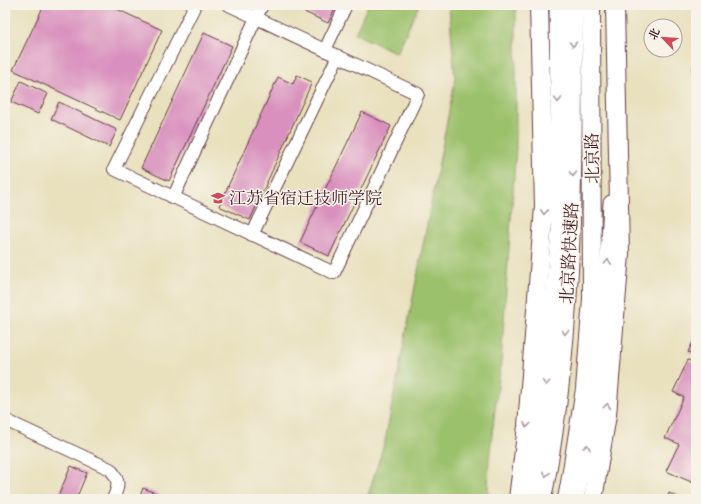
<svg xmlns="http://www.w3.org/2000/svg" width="701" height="504" font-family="'IM FELL DW Pica','Noto Serif SC',serif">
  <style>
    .green { fill: #9cc16c; stroke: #73704c }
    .building { fill: #d990be }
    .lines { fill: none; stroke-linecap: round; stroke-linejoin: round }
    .minor-casing { stroke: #623c41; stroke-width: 14 }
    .major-casing { stroke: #623c41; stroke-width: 17 }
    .highway-casing { stroke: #623c41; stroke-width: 20 }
    .minor { stroke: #fff; stroke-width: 12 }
    .major { stroke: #fff; stroke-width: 15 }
    .highway { stroke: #fff; stroke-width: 18 }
    .oneway { stroke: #ae9aa0 }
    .labels { text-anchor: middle; stroke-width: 3; stroke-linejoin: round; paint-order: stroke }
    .street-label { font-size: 17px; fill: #4a1f2b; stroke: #f7f3e8 }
    .poi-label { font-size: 17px; fill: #4a1f2b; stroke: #f7f3e8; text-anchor: start }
  </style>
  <rect width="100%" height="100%" fill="#f7f3e8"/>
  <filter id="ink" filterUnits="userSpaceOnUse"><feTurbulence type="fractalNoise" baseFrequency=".025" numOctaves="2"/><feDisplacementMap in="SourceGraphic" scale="8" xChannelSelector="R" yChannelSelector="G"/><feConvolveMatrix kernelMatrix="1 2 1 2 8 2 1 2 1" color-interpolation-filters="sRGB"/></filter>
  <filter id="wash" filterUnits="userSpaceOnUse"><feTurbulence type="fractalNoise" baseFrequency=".012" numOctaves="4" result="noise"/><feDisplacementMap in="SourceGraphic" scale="16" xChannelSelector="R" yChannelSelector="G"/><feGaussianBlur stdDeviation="0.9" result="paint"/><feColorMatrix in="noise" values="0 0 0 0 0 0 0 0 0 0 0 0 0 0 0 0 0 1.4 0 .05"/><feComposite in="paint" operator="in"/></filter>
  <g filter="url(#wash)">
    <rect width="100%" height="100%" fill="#e9e0bd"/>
    <g class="green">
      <path d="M368,5h51l-22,48 -42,-19z"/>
      <path d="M449,5h67v142l-15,215 -12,97 -1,40h-121l18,-58 70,-361z"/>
    </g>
    <g id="blocks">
      <g class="building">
        <path d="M44,5h64l54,25 -42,90 -107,-50z"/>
        <path d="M302,5h35l-9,18 -28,-13z"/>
        <path d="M204,33l28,13 -63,135 -28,-13z"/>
        <path d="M695,58h1v17l-4,-1z"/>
        <path d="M297,75l15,7 -62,138 -31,-14 59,-129 15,7z"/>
        <path d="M21,81l27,13 -10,20 -27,-12z"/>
        <path d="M59,102l58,28 -8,17 -58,-28z"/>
        <path d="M362,112l29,14 -62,130 -29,-14z"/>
        <path d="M696,336v19l-8,-3z"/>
        <path d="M688,360l8,3v121l-30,-13 13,-27 -14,-6 19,-41 -11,-5z"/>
        <path d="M71,466l16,7 -11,26h-19z"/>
        <path d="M143,488l17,7 -2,4h-19z"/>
        <path d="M669,493l13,6h-15z"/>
      </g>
    </g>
  </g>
  <g filter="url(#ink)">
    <use href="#blocks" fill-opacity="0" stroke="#623c41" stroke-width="1"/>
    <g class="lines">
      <defs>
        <g id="minor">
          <path d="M195,5l-81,164 220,104 84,-179 -189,-89"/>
          <path d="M325,50l21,-45"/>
          <path d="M173,198l89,-193"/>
          <path d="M252,235l86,-179"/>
          <path d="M5,420l105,49c10,11 9,17 3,30"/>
        </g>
        <g id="major">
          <path d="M529,499l12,-66 18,-203 -2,-225"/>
          <path d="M576,499l14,-67 14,-102 7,-127"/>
        </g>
        <g id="highway">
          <path d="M518,499l9,-73 17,-219 -5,-202"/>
          <path d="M542,499c33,-164 31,-328 31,-494"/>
          <path d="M567,499l3,-16 15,-94 7,-90 -1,-294"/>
          <path d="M593,499l14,-84 13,-161 -5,-249"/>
        </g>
      </defs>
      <use href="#minor" class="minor-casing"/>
      <use href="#major" class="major-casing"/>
      <use href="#highway" class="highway-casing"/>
      <use href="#minor" class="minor"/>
      <use href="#major" class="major"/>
      <use href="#highway" class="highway"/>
    </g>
    <defs><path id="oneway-chevron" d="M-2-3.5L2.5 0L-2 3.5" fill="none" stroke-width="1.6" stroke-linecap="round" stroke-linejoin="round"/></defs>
    <g class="oneway">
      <use href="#oneway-chevron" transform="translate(573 44) rotate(90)"/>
      <use href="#oneway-chevron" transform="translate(558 100) rotate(90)"/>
      <use href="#oneway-chevron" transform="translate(573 174) rotate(91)"/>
      <use href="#oneway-chevron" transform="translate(544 212) rotate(93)"/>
      <use href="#oneway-chevron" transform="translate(608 262) rotate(-87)"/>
      <use href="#oneway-chevron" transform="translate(565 332) rotate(95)"/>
      <use href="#oneway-chevron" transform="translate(546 383) rotate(95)"/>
      <use href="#oneway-chevron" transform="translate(607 406) rotate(-85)"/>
      <use href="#oneway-chevron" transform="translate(527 425) rotate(96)"/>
      <use href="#oneway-chevron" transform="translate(587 447) rotate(-78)"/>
      <use href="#oneway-chevron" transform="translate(546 474) rotate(100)"/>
    </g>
  </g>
  <defs>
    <symbol id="school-bare" viewBox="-9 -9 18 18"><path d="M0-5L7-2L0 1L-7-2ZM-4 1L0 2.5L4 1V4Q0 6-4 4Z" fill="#d1495b" stroke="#f7f3e8" stroke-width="2.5" paint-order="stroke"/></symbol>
  </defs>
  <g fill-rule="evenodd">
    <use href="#school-bare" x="208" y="188" width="20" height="20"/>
  </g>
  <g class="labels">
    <g class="street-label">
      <text transform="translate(592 158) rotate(-91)" y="6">北京路</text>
      <text transform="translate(569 253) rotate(-87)" y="6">北京路快速路</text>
    </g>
    <g class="poi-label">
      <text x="229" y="204">江苏省宿迁技师学院</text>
    </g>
  </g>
  <rect width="701" height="504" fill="none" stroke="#f7f3e8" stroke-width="20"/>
  <g transform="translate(663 38) rotate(295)"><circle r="19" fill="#f7f3e8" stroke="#b29e9c"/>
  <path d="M0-3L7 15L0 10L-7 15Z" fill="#d1495b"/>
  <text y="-6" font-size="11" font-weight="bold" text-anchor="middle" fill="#4a1f2b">北</text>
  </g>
</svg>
